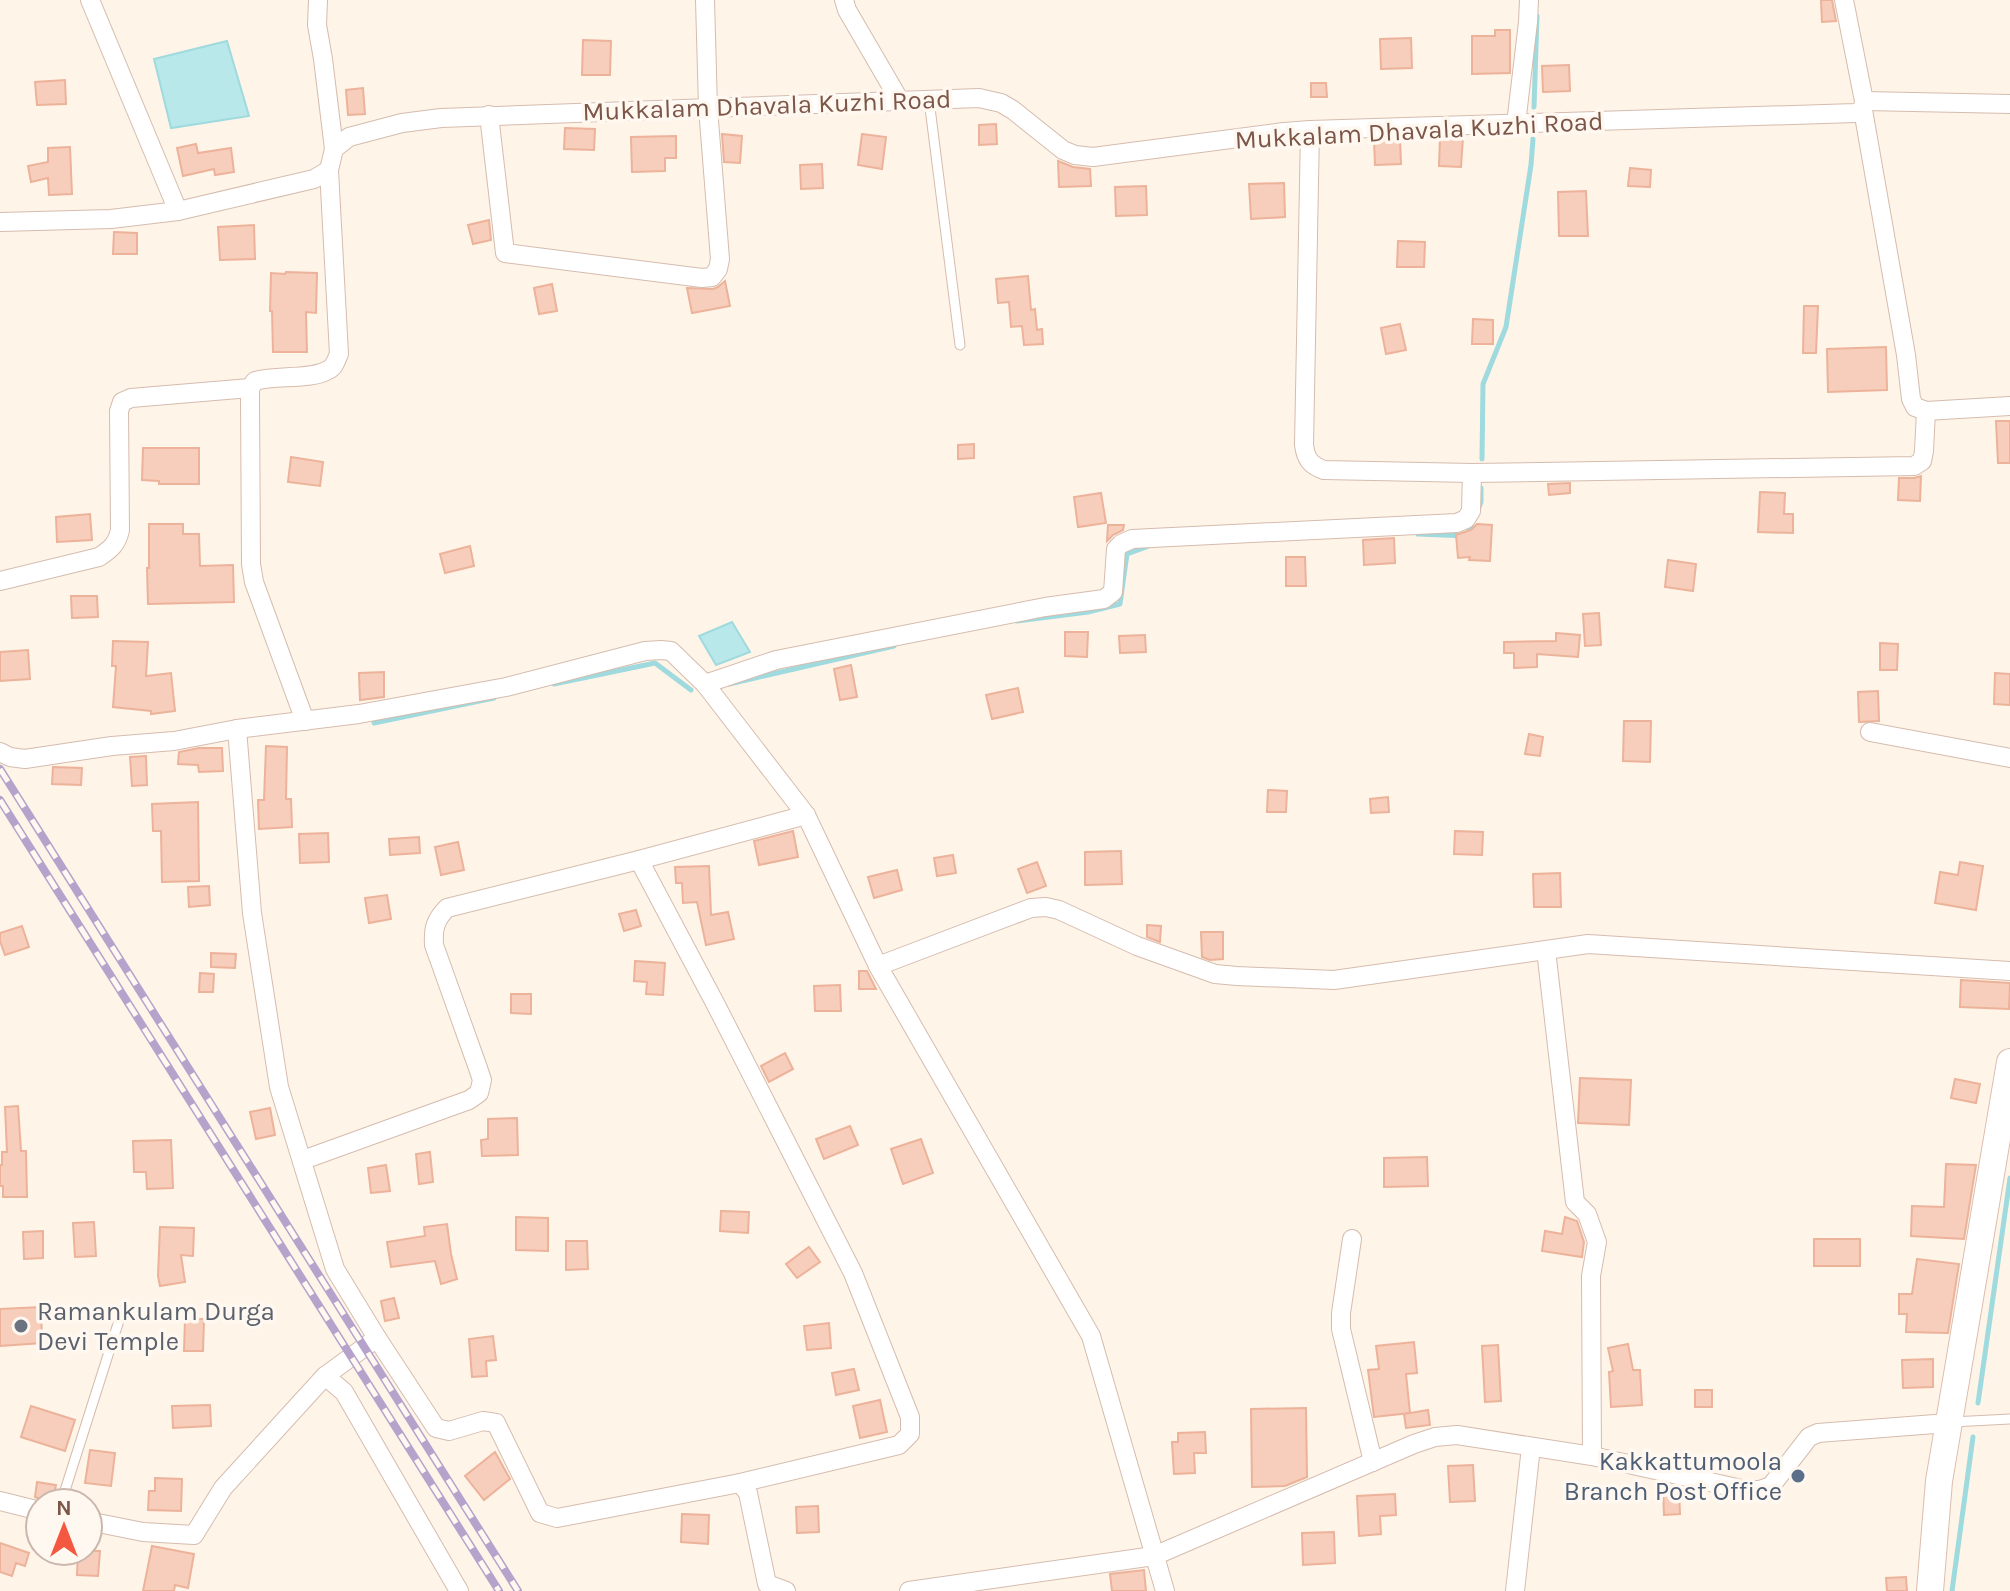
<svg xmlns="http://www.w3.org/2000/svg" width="2010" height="1591" font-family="Karla,sans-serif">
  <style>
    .water { fill: #b9e8eb; stroke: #9edade; stroke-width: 2 }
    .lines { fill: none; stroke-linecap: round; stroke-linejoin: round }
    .stream { stroke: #9edade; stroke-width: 5 }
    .building { fill: #f7cebc; stroke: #ecb29a; stroke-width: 2 }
    .service-casing { stroke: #d5bcae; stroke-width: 11 }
    .minor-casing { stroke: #d5bcae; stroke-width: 20 }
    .secondary-casing { stroke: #dbbdae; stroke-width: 28 }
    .service { stroke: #fff; stroke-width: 9 }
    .minor { stroke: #fff; stroke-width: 18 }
    .secondary { stroke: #fff; stroke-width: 26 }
    .rail-casing { stroke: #b5a3cb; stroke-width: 8 }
    .rail { stroke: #fff8f0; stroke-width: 5; stroke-dasharray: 15; stroke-linecap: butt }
    .worship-dot { fill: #6b7280; stroke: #fff8f0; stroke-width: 3 }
    .service-dot { fill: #5c6f8a; stroke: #fff8f0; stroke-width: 3 }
    .labels { text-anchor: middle; stroke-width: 7; stroke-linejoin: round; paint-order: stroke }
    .street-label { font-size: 26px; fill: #7c5648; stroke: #fff8f0 }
    .worship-label { font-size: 26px; fill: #5b616d; stroke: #fff8f0; text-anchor: start }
    .service-label { font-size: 26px; fill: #4e5e75; stroke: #fff8f0; text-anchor: end }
  </style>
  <rect width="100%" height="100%" fill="#fff4e8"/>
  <g class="water">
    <path d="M227,41l22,75 -78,12 -17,-69z"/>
    <path d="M732,622l18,30 -34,13 -17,-29z"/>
  </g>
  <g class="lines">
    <g class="stream">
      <path d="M1534,107l3,-91"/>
      <path d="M1482,459l1,-75 23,-57 25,-162 2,-26"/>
      <path d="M1478,510l3,-8v-14"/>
      <path d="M1418,534l49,2 5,-13"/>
      <path d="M1017,621l71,-9 32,-8 7,-50 22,-8"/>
      <path d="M554,684l101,-21 36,27"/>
      <path d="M729,684l165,-38"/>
      <path d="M374,723l120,-25"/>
      <path d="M1978,1403l32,-225"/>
      <path d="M1952,1591l21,-154"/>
    </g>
  </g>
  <g class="building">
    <path d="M1821,0h11l4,21 -14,1z"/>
    <path d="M1495,30h15v43l-38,1v-38h23z"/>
    <path d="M1411,38l1,30 -31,1 -1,-30z"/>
    <path d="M583,40l28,1 -1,34h-28z"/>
    <path d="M1569,65l1,26 -27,1 -1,-26z"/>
    <path d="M65,80l1,24 -29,1 -2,-23z"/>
    <path d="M1311,83h15l1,14h-16z"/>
    <path d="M363,88l2,26 -17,1 -2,-25z"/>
    <path d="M996,124l1,20 -18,1v-20z"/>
    <path d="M565,128l30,1 -1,21 -30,-1z"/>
    <path d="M722,134l20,2 -2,27 -16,-1z"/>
    <path d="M862,134l24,3 -4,32 -24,-4z"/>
    <path d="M676,136v22h-11v13l-33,1 -1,-35z"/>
    <path d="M1463,137l-2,30 -22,-1 1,-28z"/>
    <path d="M1400,139l1,25 -26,1 -1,-25z"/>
    <path d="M196,144l2,9 33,-5 3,24 -19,3 -1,-6 -31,7 -6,-28z"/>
    <path d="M70,147l2,47 -23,1 -1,-17 -17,4 -3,-16 20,-4v-14z"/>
    <path d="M1058,161l15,6 17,2 1,17 -32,1z"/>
    <path d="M822,164l1,24 -22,1 -1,-24z"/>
    <path d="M1630,168l21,2 -1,17 -22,-1z"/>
    <path d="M1284,183l1,34 -34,2 -2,-35z"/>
    <path d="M1146,186l1,29 -31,1 -1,-29z"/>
    <path d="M1586,191l2,45h-29l-1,-44z"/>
    <path d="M489,220l2,20 -18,4 -5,-19z"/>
    <path d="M254,225l1,34 -35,1 -2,-33z"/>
    <path d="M114,232l23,1v21h-24z"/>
    <path d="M1398,241l27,1 -1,25h-27z"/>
    <path d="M286,272l31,1 -1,40 -10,-1 1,40h-34l-1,-41h-2l1,-38 14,1z"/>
    <path d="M1028,276l3,34 4,-1 2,21 5,-1 1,15 -19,1 -2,-19 -11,1 -2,-25 -11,1 -2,-24z"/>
    <path d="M725,281l5,25 -38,7 -5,-25 26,1 5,-2z"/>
    <path d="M552,284l5,27 -18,3 -5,-26z"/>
    <path d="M1804,306h14l-2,47h-13z"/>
    <path d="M1473,319l20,1v24h-21z"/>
    <path d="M1400,324l6,26 -20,4 -5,-26z"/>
    <path d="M1886,347l1,43 -59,2 -1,-43z"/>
    <path d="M1996,421h14v42h-12z"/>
    <path d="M974,444v14l-16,1v-14z"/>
    <path d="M143,448h56v36h-40v-3l-17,-1z"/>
    <path d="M291,457l32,5 -3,24 -32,-4z"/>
    <path d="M1921,476l-1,25 -22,-1 1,-22h15z"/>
    <path d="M1570,483v10l-21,2 -1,-11z"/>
    <path d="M1760,492l25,1 -1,21h9v19l-35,-1z"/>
    <path d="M1101,493l5,30 -28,4 -4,-30z"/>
    <path d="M90,514l2,26 -35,2 -1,-25z"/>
    <path d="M149,524h34v10h16l1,32 33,-1 1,37 -86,2 -1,-36h2z"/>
    <path d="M1477,524l15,1 -2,36 -21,-1 1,-3 -12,1 -2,-23 15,-5z"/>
    <path d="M1108,525h16l-1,5 -10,5 -6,6z"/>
    <path d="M1394,538l1,25 -31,2 -1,-25z"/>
    <path d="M470,546l4,20 -29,7 -5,-19z"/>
    <path d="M1286,557h19l1,29h-20z"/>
    <path d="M1668,560l28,4 -3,27 -28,-4z"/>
    <path d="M71,596h26l1,21 -26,1z"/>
    <path d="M1599,613l2,32 -16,1 -2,-32z"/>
    <path d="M1065,632h23l-1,25 -22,-1z"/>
    <path d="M1556,633l24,2 -2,22 -41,-3v13l-23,1v-15h-10v-11l52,-1z"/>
    <path d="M1145,635l1,17 -26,1 -1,-17z"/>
    <path d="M113,641l35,1 -2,34 25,-3 4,38 -24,3v-3l-38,-4 3,-41h-4z"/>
    <path d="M1880,643l18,1 -1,26h-17z"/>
    <path d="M28,650l2,29 -30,2v-29z"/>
    <path d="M851,665l6,32 -17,3 -6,-31z"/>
    <path d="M384,672v25l-24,3 -1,-27z"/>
    <path d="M1995,673l15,1v31l-16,-1z"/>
    <path d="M1018,688l5,24 -31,7 -6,-24z"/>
    <path d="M1878,691l1,30 -20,1 -1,-30z"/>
    <path d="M1624,721h27l-1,41 -27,-1z"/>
    <path d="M1529,734l14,3 -3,19 -15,-2z"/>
    <path d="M266,746l21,1 -1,52h5l1,28 -33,2 -1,-29h6z"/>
    <path d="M199,748h23l1,23 -24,1 -1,-7 -20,-1 1,-12z"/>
    <path d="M146,756l1,29 -15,1 -2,-29z"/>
    <path d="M53,767l29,1 -1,17 -29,-1z"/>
    <path d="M1268,790l19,1 -1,21h-19z"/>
    <path d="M1388,797l1,15 -18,1 -1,-14z"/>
    <path d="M198,802l1,79 -37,1 -1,-51h-8l-1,-27z"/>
    <path d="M793,831l5,26 -39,8 -5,-24z"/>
    <path d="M1455,831l28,1 -1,23 -28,-1z"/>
    <path d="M328,833l1,29 -29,1 -1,-29z"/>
    <path d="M419,837l1,16 -30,2 -1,-16z"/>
    <path d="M458,842l6,28 -23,5 -6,-28z"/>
    <path d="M1121,851l1,33 -37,1v-33z"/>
    <path d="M953,855l3,18 -19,3 -3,-18z"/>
    <path d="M1037,862l9,24 -19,7 -9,-24z"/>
    <path d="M1960,862l23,4 -7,44 -41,-7 5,-31 18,3z"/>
    <path d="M709,866l2,49 17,-3 6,27 -28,6 -9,-43 -14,1 -1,-20h-6l-1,-16z"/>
    <path d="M897,870l5,20 -28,8 -6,-21z"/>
    <path d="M1560,873l1,34h-27l-1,-33z"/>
    <path d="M209,886l1,19 -21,2 -1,-20z"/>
    <path d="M387,895l4,24 -22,4 -4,-25z"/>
    <path d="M636,910l5,16 -17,5 -5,-17z"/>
    <path d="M1147,925l14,1 -1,16 -13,-5z"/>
    <path d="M22,926l7,21 -24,8 -5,-14v-8z"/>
    <path d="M1201,932h22v27l-13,1 -8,-3z"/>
    <path d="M211,953l25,1 -1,14 -24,-1z"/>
    <path d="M635,961l30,2 -2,32 -17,-1 1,-12 -13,-1z"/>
    <path d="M859,971h8l9,18h-17z"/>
    <path d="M200,973l14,1 -1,18h-14z"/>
    <path d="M1961,980l49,3 -1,26 -49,-2z"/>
    <path d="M840,985l1,26h-26l-1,-25z"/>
    <path d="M511,994h20v20l-20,-1z"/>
    <path d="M785,1053l8,16 -24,13 -8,-16z"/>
    <path d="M1580,1078l51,2 -2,45 -51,-2z"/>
    <path d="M1955,1079l25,5 -4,19 -25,-5z"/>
    <path d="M18,1106l3,45h5l1,46h-24v-11h-3v-21h2v-13h5l-2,-45z"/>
    <path d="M270,1108l5,27 -19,4 -6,-27z"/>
    <path d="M517,1118l1,37 -36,1 -1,-16 7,-1v-20z"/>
    <path d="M850,1126l8,19 -34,14 -8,-20z"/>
    <path d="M921,1139l12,34 -30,11 -12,-35z"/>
    <path d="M171,1140l2,48 -26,1 -1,-17h-12l-1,-31z"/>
    <path d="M430,1152l3,30 -14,2 -3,-30z"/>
    <path d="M1427,1157l1,29 -44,1v-29z"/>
    <path d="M1946,1164l30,1 -12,74 -53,-3 1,-30 32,1z"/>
    <path d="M386,1165l4,26 -19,2 -3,-25z"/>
    <path d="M721,1211l28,1 -1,21 -28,-2z"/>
    <path d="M516,1217l32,1v33l-32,-1z"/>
    <path d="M1565,1217l12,4 7,21 -2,15 -40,-6 3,-20 17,3z"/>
    <path d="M94,1222l2,34 -21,1 -2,-34z"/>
    <path d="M447,1224l4,30 6,25 -16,5 -6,-23 -44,6 -4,-25 38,-6 -1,-9z"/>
    <path d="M160,1227l34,1 -1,28 -12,-1 4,27 -25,4 -2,-10z"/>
    <path d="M43,1231v27l-19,1 -1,-27z"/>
    <rect x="1814" y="1239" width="46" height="27"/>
    <path d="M566,1241h21l1,28 -22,1z"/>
    <path d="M809,1247l11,15 -23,16 -11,-14z"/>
    <path d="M1917,1259l42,5 -11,69 -42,-1 1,-18h-8v-20h13z"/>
    <path d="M394,1298l5,20 -14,3 -4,-20z"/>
    <path d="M41,1307l1,36 -42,3v-37z"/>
    <path d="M185,1319h19l-1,32h-19z"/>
    <path d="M829,1323l2,25 -24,2 -3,-24z"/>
    <path d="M493,1336l3,24 -10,1 1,15 -15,1 -3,-38z"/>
    <path d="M1414,1342l3,31 -11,1 4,39 -36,4 -6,-47 11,-1 -3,-23z"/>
    <path d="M1628,1344l5,26h7l2,35 -31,2 -2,-35 4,-1 -5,-23z"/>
    <path d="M1498,1345l3,56 -16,1 -3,-56z"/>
    <path d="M1933,1359v28l-30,1 -1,-28z"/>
    <path d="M854,1369l5,21 -23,5 -4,-22z"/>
    <rect x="1695" y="1390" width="17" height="17"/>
    <path d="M880,1400l7,32 -27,6 -7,-32z"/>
    <path d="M210,1405l1,21 -38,2 -1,-22z"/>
    <path d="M31,1406l44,14 -10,31 -44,-14z"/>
    <path d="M1306,1408l1,69 -22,9 -33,1 -1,-78z"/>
    <path d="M1428,1410l2,15 -24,3 -2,-14z"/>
    <path d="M1205,1432l1,21h-12l1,20 -21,1 -2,-32h6v-9z"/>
    <path d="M90,1450l25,3 -4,33 -26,-3z"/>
    <path d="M495,1452l15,27 -26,21 -19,-24z"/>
    <path d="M1473,1465l2,36 -25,1 -2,-36z"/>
    <path d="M155,1478l27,1 -1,32 -33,-1 1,-19h6z"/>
    <path d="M37,1482l19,3 -4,18 -17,-6z"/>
    <path d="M1679,1490l1,24 -16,1 -1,-24z"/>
    <path d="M1395,1494l1,21 -16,1 1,18 -22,2 -2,-40z"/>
    <path d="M818,1506l1,26 -22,1 -1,-26z"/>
    <path d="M682,1514l27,1 -1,29 -27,-2z"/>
    <path d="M1334,1532l1,31 -32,2 -1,-32z"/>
    <path d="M0,1543l29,10 -4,13 -9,-3 -4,13 -12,-4z"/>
    <path d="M152,1546l42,8 -6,34 -13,-3 -1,6h-31z"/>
    <path d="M78,1551h22l-2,25 -21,-1z"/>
    <path d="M1144,1570l2,21h-34l-2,-17z"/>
    <path d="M1906,1577l1,14h-20l-1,-13z"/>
  </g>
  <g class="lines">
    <defs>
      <g id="service">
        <path d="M929,100l31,245"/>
        <path d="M1952,1422l58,-3"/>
        <path d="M61,1503l61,-192"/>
      </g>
      <g id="minor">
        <path d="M90,0l88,211"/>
        <path d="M318,0l-1,25 6,34 11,90"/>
        <path d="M844,0l3,10 53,91"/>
        <path d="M1864,101l146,3"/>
        <path d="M1863,110l43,245 5,44 4,8 11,4 84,-5"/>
        <path d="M489,115l16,138 197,25 10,-1 6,-8 2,-10 -12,-151 -3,-108"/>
        <path d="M1516,124l12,-102 1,-22"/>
        <path d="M1310,130l-6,315c2,14 6,20 20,25l148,3 442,-7 8,-5 2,-10 2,-40"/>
        <path d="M0,222l111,-3 67,-8 136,-32 15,-9"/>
        <path d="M0,581l99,-24c12,-8 18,-13 21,-27l-1,-119 3,-9 9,-4 119,-10"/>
        <path d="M705,684l71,-24 269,-53 59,-8 9,-7 3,-43 5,-5 11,-5 325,-16 9,-4 5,-8 1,-38"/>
        <path d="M305,721l-51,-139 -3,-18 -1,-165v-11l5,-7c20,-6 57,-1 73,-11 7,-3 8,-10 11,-16l-10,-184 5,-21 15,-12 53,-14 39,-5 538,-20 22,5 12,7 50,40 12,5 18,2 191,-25 26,-2 545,-17 8,-3 1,-9 -20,-101"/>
        <path d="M1870,732l140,26"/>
        <path d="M0,752l10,5 15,2 87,-13 62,-5 63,-12 122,-15 147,-27 139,-36 16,-1 10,1 34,33 101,131 72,151 213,370 74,255"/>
        <path d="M639,860l77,145 137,268 57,144v17l-11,11 -159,38"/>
        <path d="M1546,950l29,252 12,12 10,28 -6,34 1,180"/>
        <path d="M878,966l153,-58 15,-1 13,3 78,36 78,28 22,2 97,4 254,-36 422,27"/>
        <path d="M303,1160l166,-60 10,-7 3,-13 -4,-12 -44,-123c-1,-16 1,-25 13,-37l192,-48 167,-45"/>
        <path d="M1352,1239l-11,74v16l32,133"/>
        <path d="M377,1338l59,90 13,3 34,-10 13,2 44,90 17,5 183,-35 8,10 19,91 19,7"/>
        <path d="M325,1376l19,16 115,199"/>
        <path d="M0,1501l40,10"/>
        <path d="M88,1521l55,11 51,3 29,-47 102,-112 52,-38 -42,-69 -56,-182 -27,-174 -15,-184"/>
        <path d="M909,1591l245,-35 260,-112 21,-7 22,-2 135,21 154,34h14l11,-4 38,-49 9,-4 130,-10"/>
        <path d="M1515,1591l16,-144"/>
      </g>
      <path id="secondary" d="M1930,1591l9,-110 71,-419"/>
    </defs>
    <use href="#service" class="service-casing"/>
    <use href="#minor" class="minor-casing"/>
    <use href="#secondary" class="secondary-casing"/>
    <use href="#service" class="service"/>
    <use href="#minor" class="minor"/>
    <use href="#secondary" class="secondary"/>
    <defs>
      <g id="rail">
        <path d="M0,769l518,822"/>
        <path d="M0,800l499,791"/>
      </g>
    </defs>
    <use href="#rail" class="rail-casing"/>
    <use href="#rail" class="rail"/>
  </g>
  <circle class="worship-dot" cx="21" cy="1326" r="8"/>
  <circle class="service-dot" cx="1798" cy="1476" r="8"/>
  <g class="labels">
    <g class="street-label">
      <text transform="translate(767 105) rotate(-2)" y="9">Mukkalam Dhavala Kuzhi Road</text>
      <text transform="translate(1419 130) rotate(-3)" y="9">Mukkalam Dhavala Kuzhi Road</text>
    </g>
    <g class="worship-label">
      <text x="37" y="1320">Ramankulam Durga<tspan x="37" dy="30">Devi Temple</tspan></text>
    </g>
    <g class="service-label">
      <text x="1782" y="1470">Kakkattumoola<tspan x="1782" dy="30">Branch Post Office</tspan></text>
    </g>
  </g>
  <g transform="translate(64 1527)"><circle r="38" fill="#fff8f0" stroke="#cbb7ad" stroke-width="2"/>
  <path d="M0-6L14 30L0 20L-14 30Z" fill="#f55840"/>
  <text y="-12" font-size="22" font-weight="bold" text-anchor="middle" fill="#7c5648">N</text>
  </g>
</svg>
